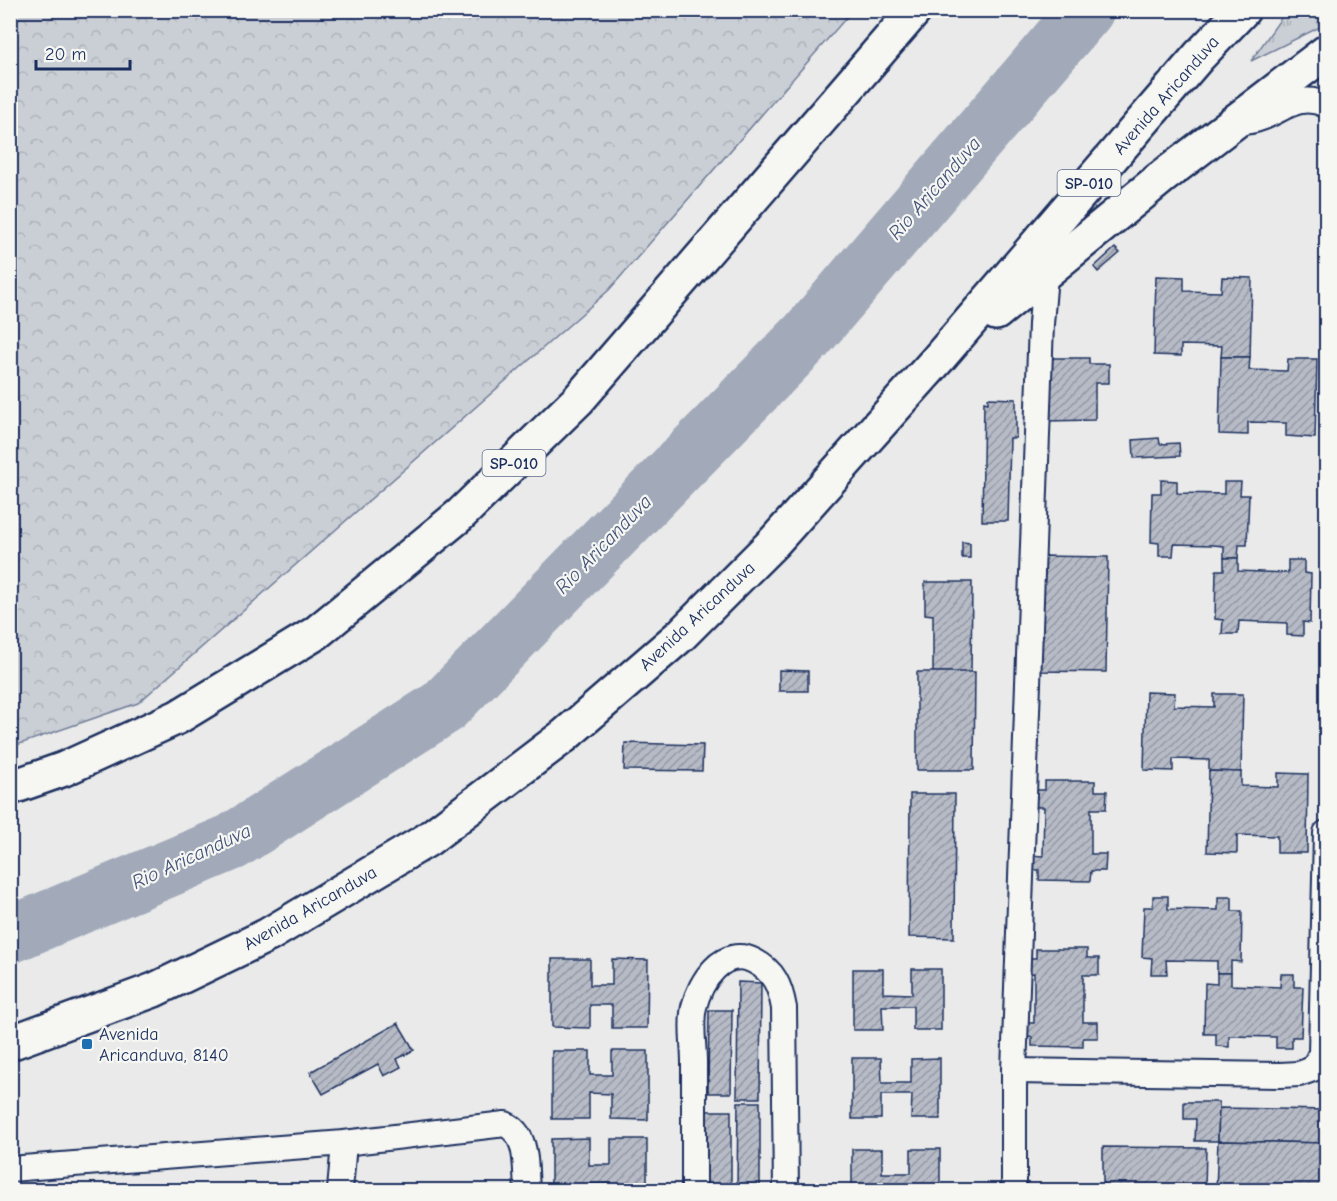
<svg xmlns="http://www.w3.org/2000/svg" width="1337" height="1201" font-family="'Comic Neue',sans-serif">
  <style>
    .grass { fill: url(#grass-tufts); stroke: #727e9a; stroke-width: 1.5 }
    .forest { fill: url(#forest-crowns); stroke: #727e9a; stroke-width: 1.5 }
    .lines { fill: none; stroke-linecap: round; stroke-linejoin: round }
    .river { stroke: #a2aaba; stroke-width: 57 }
    .building { fill: url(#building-hatch); stroke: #1b2f5e; stroke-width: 1.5 }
    .street-casing { stroke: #1b2f5e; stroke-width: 28 }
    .highway-casing { stroke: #1b2f5e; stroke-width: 38 }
    .street { stroke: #f6f6f2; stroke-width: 24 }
    .highway { stroke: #f6f6f2; stroke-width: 33 }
    .poi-dot { fill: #1f6fb2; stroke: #f6f6f2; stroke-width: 2 }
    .labels { text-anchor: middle; stroke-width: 4.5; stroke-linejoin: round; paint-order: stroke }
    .shield { fill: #f6f6f2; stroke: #5d6b8a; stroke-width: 1.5 }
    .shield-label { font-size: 16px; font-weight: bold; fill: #1b2f5e }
    .street-label { font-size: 18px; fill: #1b2f5e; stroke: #f6f6f2 }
    .poi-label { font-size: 18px; fill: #1b2f5e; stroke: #f6f6f2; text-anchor: start }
    .water-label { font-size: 20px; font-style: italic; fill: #44547a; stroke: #f6f6f2 }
  </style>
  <defs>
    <pattern id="grass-tufts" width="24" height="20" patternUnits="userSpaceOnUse" patternTransform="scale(1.5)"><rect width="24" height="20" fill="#caced5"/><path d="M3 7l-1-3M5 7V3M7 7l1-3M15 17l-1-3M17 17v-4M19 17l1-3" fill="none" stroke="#adb1b9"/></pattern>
    <pattern id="forest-crowns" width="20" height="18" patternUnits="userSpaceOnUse" patternTransform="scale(1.5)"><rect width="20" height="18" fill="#caced5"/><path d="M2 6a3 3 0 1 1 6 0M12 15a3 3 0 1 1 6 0" fill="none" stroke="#adb1b9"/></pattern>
    <pattern id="building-hatch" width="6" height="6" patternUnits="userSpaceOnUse" patternTransform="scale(1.5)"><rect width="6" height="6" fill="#b6bbc6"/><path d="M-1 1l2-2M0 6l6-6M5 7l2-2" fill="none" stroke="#9398a4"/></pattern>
  </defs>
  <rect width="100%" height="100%" fill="#e9eae9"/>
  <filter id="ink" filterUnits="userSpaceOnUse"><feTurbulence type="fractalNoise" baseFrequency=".0167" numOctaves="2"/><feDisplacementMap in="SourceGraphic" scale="12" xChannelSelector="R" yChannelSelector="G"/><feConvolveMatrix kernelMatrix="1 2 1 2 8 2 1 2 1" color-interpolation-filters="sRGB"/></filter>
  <g filter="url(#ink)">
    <path class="grass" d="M1286,11h40v13l-75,37z"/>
    <path class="forest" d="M10,11l1,-1 841,1 -243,279 -471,413 -127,44z"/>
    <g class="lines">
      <path class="river" d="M10,935l222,-93 211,-135 364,-371 279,-326"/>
    </g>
    <g class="building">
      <path d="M1115,248l5,5 -22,19 -4,-5z"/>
      <path d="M1156,276l28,1v14l37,1 1,-15 30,1 -2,79h-29l1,-11 -41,-1v11l-27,-1z"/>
      <path d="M1221,357h29l-1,13 38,1 1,-12h29l-2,79 -29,-2v-13l-38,-1v13l-29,-1z"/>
      <path d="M1044,358h45v6h20v19h-14v37l-51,1z"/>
      <path d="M988,398l28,1v39h-6l-2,83h-26l2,-119 4,1z"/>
      <path d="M1159,438l1,6 19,-1 1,13 -46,2 -1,-18z"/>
      <path d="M1161,480l16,1v12l47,1v-12h17l-1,13h9l-2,50h-8l-1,13h-14v-12l-11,-1 -39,-1 -1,12h-14v-13l-8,-1 1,-49h9z"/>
      <path d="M962,542l8,1v15h-8z"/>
      <path d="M1039,556l69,1 -2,115 -69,-1z"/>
      <path d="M1224,558h14v13l50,2v-13h16v13l7,1 -1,49 -7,-1v14l-16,-1v-12l-48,-2 -1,13h-16l1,-14 -8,-1 1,-49h8z"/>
      <path d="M925,582h47l-1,91 -38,-1v-57l-8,-1z"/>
      <path d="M779,670l29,1v20h-29z"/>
      <path d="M917,672h58l-1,98h-57z"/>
      <path d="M1146,692l29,1 -1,13 40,1v-13h29l-2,78 -32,-1v-11l-36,-1v12l-29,-1z"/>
      <path d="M625,743l78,2 -1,26 -78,-1z"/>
      <path d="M1209,771l32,1v14l37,1v-14l30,1 -1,79h-30v-17l-40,-1v18l-30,-1z"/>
      <path d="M1045,781h50v10h12l-1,18h-15v45h15l-1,17h-14l-1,10 -51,-1v-10h-10v-15l14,1 1,-49h-14v-17h15z"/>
      <path d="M910,794h45l-1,144 -45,-1z"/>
      <path d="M1153,896h15v13l50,1v-13h14v14h10l-1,51 -10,-1v12h-14v-12l-51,-1 1,14h-16l1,-16 -10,-1 2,-50h9z"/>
      <path d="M1036,949h51v9h12v17h-16v47h15v16h-15v9l-51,-1v-9l-11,1v-15h13v-50l-13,1v-16h15z"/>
      <path d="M552,959h38v26h22v-26l36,1 -1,68h-35v-23h-22v23l-38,-1z"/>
      <path d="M853,969h30v24l29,1v-25h29v61h-28v-24h-31l1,24h-30z"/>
      <path d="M1217,973h14v12l49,2 1,-13h13v13h9l-2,50h-9v11h-16v-11l-47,-1v11l-13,-1v-12h-12l1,-51 12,1z"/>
      <path d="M738,982l23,1 -1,115h-23z"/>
      <path d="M709,1010h23l-1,83h-23z"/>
      <path d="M398,1023l16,27 -17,9 4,8 -17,9 -6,-12 -55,30 -13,-22z"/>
      <path d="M552,1051h38v24h22v-24h36v69l-37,-1v-25l-22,-1v26h-37z"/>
      <path d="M852,1058h29l1,25h29v-24l29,-1v61h-29l1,-24h-31v24h-29z"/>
      <path d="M738,1102h22v88h-23z"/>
      <path d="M1184,1102h35l-1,39h-23l1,-22h-12z"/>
      <path d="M1219,1108l107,2v33l-108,-2z"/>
      <rect x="707" y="1111" width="24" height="79"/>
      <path d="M589,1138v27h22v-26h36v51h-37v-6h-21l-1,6h-37v-51z"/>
      <path d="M1218,1141l108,2v47h-110z"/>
      <path d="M1103,1147l103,1 -1,42h-102z"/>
      <path d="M852,1149h30v24h29v-24h29v41h-29v-4h-29v4h-30z"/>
    </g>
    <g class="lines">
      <defs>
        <g id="street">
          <path d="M1242,122c34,-1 50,-33 84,-17"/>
          <path d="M1014,1071l266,4 19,-1 14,-5 8,-16 5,-220"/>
          <path d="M10,1169l334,-26 161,-19c24,11 20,43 22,66"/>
          <path d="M340,1190l4,-47"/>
          <path d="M694,1190c0,-42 0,-85 0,-128 0,-17 -4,-38 0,-55 6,-25 29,-62 60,-46 20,10 26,25 30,47l2,182"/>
          <path d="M1014,1190v-119l27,-747 4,-49"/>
        </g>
        <g id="highway">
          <path d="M996,313l165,-135 165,-126"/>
          <path d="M10,788l54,-19 114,-52 138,-84 144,-118 118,-115 337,-390"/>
          <path d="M10,1043l144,-53 114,-55 159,-95 137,-104 117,-101 93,-93 164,-183 261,-303 44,-46"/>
        </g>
      </defs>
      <use href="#street" class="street-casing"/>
      <use href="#highway" class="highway-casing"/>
      <use href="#street" class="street"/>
      <use href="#highway" class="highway"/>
    </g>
  </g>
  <rect class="poi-dot" x="81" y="1038" width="12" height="12" rx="3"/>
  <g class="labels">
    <g class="shield">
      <rect x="1057.5" y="170" width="63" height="26" rx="4.5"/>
      <rect x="482.5" y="450" width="63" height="26" rx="4.5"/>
    </g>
    <g class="shield-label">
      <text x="1089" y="189">SP-010</text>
      <text x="514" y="469">SP-010</text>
    </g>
    <g class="street-label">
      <text transform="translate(1166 95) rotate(-49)" y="6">Avenida Aricanduva</text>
      <text transform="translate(697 616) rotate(-43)" y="6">Avenida Aricanduva</text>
      <text transform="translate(310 908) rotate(-30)" y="6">Avenida Aricanduva</text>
    </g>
    <g class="poi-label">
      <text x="99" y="1040">Avenida<tspan x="99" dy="21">Aricanduva, 8140</tspan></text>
    </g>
    <g class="water-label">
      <text transform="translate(934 188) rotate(-49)" y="7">Rio Aricanduva</text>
      <text transform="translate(603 544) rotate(-46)" y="7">Rio Aricanduva</text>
      <text transform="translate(191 856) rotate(-25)" y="7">Rio Aricanduva</text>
    </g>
  </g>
  <rect width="1337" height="1201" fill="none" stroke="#f6f6f2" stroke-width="36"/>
  <rect x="18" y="18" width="1301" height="1165" fill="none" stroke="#1b2f5e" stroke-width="2" filter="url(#ink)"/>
  <path d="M36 60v9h94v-9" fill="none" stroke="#1b2f5e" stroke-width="3"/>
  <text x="45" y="60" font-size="18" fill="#1b2f5e" stroke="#f6f6f2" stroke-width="4.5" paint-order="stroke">20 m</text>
</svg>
